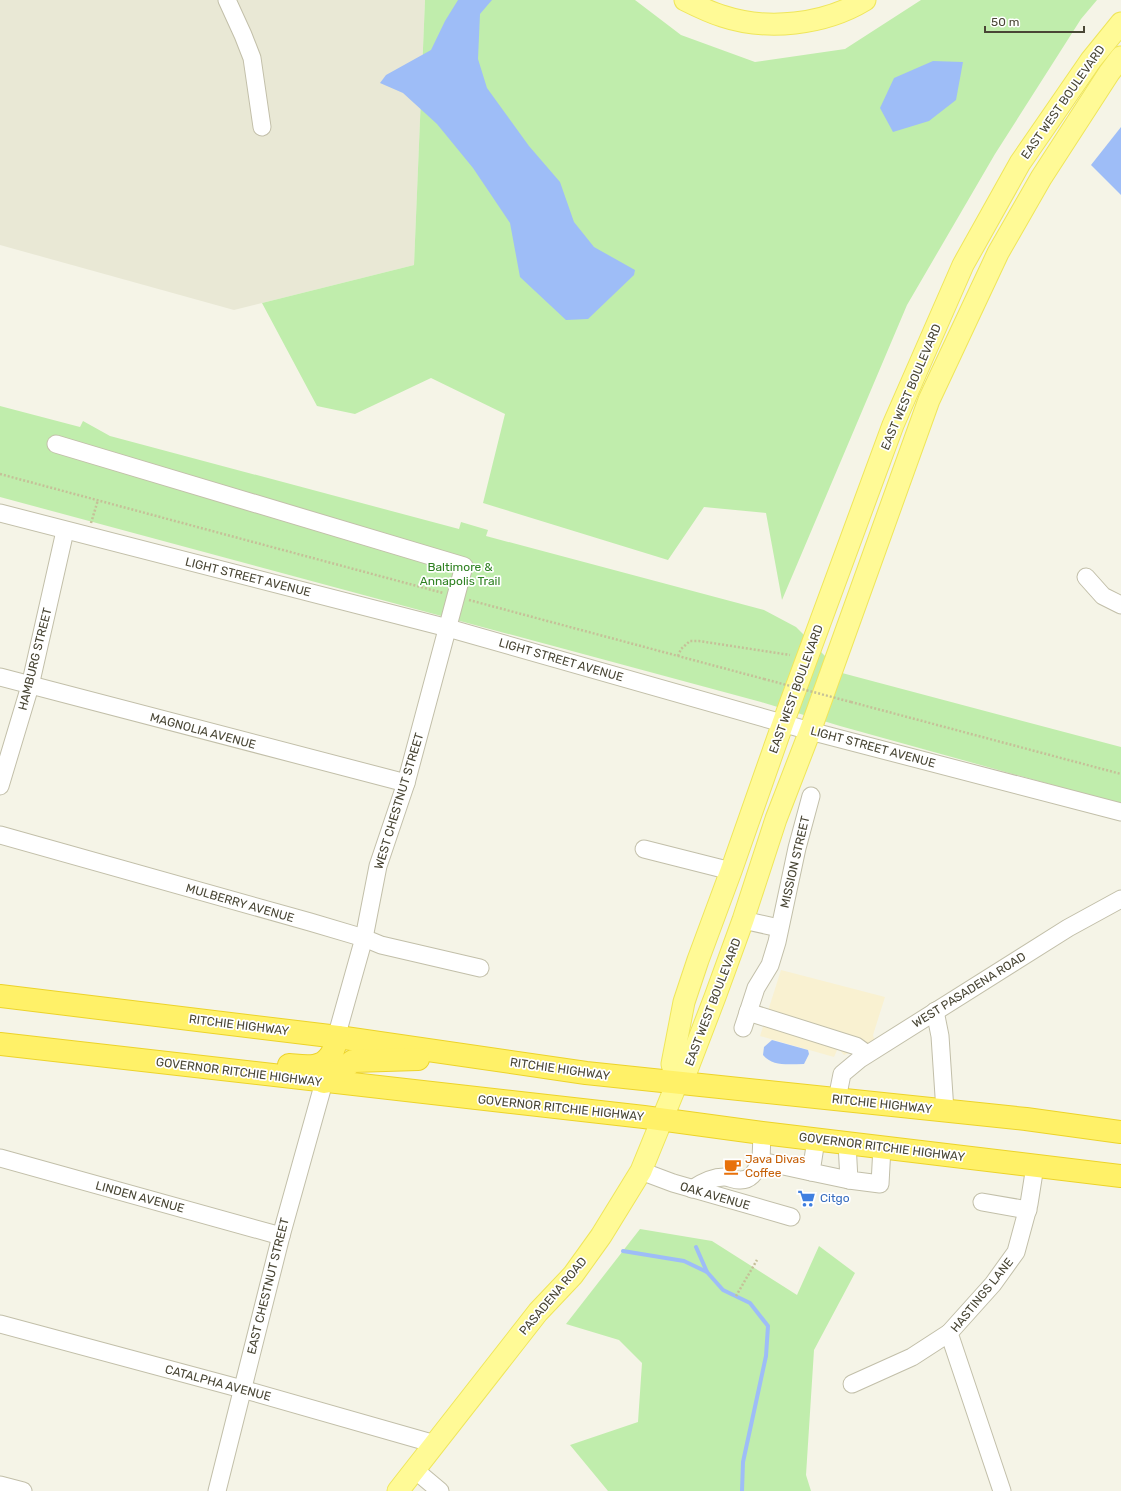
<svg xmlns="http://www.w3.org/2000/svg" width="1121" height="1491" font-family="Rubik,sans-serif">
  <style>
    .residential { fill: #e9e8d5 }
    .commercial { fill: #f9f1d1 }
    .green { fill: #c0edac }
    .water { fill: #9ebdf7 }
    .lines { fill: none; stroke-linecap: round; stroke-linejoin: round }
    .stream { stroke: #9ebdf7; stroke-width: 4 }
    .minor-casing { stroke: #c2bfa9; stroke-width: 19 }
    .major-casing { stroke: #efe65b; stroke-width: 23 }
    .highway-casing { stroke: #ecd32a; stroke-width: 24 }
    .path { stroke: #c5c098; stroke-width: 2.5; stroke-dasharray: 2 2; stroke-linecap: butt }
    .minor { stroke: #fff; stroke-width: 17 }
    .major { stroke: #fffa96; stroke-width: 21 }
    .highway { stroke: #fff168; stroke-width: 22 }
    .path-bridge { stroke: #c5c098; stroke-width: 2.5; stroke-dasharray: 2 2; stroke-linecap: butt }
    .labels { text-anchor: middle; stroke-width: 3.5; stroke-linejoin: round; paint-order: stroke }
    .street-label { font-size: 12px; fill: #494635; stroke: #fff }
    .park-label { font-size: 12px; fill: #2f8122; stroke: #fff }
    .food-label { font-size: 12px; fill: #c56008; stroke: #fff; text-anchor: start }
    .shop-label { font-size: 12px; fill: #366cbe; stroke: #fff; text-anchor: start }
  </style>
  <rect width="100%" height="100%" fill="#f5f4e7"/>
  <path class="residential" d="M0,0h425l-11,265 -180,45 -234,-65z"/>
  <path class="commercial" d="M781,970l104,27 -12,38 2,7 -31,13 -6,-7 -4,9 -74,-21z"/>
  <g class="green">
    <path d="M425,0h210l46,35 74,27 90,-13 76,-49h176l-16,19 -86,135 -88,151 -125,295 -16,-87 -62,-6 -36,53 -185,-57 22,-89 -74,-36 -76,36 -38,-8 -55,-103 152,-38z"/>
    <path d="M0,406l80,21 3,-6 27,15 349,93 2,-7 27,8 -2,6 278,74 32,17 46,46 279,74v57l-281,-78 -79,-24 -761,-205z"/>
    <path d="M640,1229l72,12 85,54 22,-49 36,27 -41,77 -8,125 5,16h-203l-38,-46 68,-23 4,-59 -23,-23 -53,-16z"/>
  </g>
  <g class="water">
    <path d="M458,0h34l-12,14 -2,45 9,29 42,58 31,36 14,40 20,25 41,23 -1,5 -46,44 -22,1 -46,-43 -10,-54 -37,-55 -36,-44 -34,-31 -23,-10 6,-8 45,-25 14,-29z"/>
    <path d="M933,61l30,1 -7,38 -27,21 -36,11 -13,-24 14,-30z"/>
    <path d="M1121,127v68l-30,-30z"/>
    <path d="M772,1040l36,10 1,4 -5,10c-15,0 -31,3 -41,-9l1,-8z"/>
  </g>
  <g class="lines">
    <g class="stream">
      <path d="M696,1247l11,25"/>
      <path d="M623,1251l61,10 23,11 16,18 27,13 18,23 -2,30 -23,106 -1,29"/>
    </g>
    <defs>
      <g id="minor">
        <path d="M227,0l16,35 9,23 10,69"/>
        <path d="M56,444l408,122 -58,217 -28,83 -14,72 -25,89 -1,10"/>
        <path d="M0,513l448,115 362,103 311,81"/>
        <path d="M1086,577l17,19 18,9"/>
        <path d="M0,677l406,106"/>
        <path d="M0,786l30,-100 35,-155"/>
        <path d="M0,835l310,87 54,16 17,7 99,23"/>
        <path d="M644,849l87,22"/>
        <path d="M743,920l36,8"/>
        <path d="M935,1011l5,25 5,75"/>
        <path d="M748,1012l108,34 11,8"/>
        <path d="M743,1028l13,-40 14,-23 7,-23 20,-94 14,-52"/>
        <path d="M837,1099l5,-25 18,-15 208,-131 53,-29"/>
        <path d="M762,1133l-1,28 50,11"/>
        <path d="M816,1140l-5,32 38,8"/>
        <path d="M847,1143l2,37 31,4 2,-37"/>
        <path d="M0,1158l281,78"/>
        <path d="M641,1171l32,12 118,34"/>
        <path d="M692,1189c9,-6 21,-12 32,-12 5,0 10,3 15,3 13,1 17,-10 22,-19"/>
        <path d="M982,1202l46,8"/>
        <path d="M0,1324l242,65 193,55"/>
        <path d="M852,1384l60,-27 37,-24"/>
        <path d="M415,1470l25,21"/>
        <path d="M0,1485l23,6"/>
        <path d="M217,1491l64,-255 43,-154"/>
        <path d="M1002,1491l-53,-158 44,-49 23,-32 13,-48 6,-38"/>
      </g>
      <g id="major">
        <path d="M685,0c12,6 24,12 37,16 45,15 102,9 143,-16"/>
        <path d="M677,1083l-5,-19 12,-62 14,-42 33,-89 52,-148 110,-298 70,-160 57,-102 71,-103 30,-37"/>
        <path d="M398,1491l140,-179 35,-37 28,-39 40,-65 36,-88 10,-13 28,-73 28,-77 33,-101 34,-88 119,-331 69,-147 43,-75 68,-105 12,-16"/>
      </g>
      <g id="highway">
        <path d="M0,996l338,41 248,36 440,46 95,13"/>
        <path d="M0,1044l644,73 118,16 359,43"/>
        <path d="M289,1065c14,1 32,5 41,-9 4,-5 5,-13 8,-19"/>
        <path d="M324,1082l29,-21 65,-2"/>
      </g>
    </defs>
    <use href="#minor" class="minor-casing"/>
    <use href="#major" class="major-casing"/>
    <use href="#highway" class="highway-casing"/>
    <g class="path">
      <path d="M0,474l443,119"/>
      <path d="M91,523l7,-23"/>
      <path d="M469,600l295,79"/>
      <path d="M678,656l3,-7 9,-8h9l91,14"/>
      <path d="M851,702l270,72"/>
      <path d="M736,1296l21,-36"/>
    </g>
    <use href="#minor" class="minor"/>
    <use href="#major" class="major"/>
    <use href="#highway" class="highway"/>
    <path class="path-bridge" d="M764,679l87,23"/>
  </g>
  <defs>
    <symbol id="cafe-bare" viewBox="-9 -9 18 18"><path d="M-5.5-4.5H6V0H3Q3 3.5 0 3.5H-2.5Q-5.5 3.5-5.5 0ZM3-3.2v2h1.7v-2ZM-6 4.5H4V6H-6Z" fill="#e8710a" stroke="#fff" stroke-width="2.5" paint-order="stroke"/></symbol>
    <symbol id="supermarket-bare" viewBox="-9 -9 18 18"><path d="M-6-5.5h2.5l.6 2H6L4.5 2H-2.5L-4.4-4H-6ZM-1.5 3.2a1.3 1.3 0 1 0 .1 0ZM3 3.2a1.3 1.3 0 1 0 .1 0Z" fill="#3f7fe0" stroke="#fff" stroke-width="2.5" paint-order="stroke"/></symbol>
  </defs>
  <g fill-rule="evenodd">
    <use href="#cafe-bare" x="720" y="1154" width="25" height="25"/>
    <use href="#supermarket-bare" x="794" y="1186" width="25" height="25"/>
  </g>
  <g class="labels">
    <g class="street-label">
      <text transform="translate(1063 102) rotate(-55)" y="4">EAST WEST BOULEVARD</text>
      <text transform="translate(911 387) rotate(-67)" y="4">EAST WEST BOULEVARD</text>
      <text transform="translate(248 577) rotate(14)" y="4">LIGHT STREET AVENUE</text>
      <text transform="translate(35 659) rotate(-76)" y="4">HAMBURG STREET</text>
      <text transform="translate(561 660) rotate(16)" y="4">LIGHT STREET AVENUE</text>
      <text transform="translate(796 689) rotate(-70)" y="4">EAST WEST BOULEVARD</text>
      <text transform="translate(203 731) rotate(15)" y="4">MAGNOLIA AVENUE</text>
      <text transform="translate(873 747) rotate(15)" y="4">LIGHT STREET AVENUE</text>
      <text transform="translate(399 801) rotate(-73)" y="4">WEST CHESTNUT STREET</text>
      <text transform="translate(795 862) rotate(-77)" y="4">MISSION STREET</text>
      <text transform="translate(240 903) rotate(16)" y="4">MULBERRY AVENUE</text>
      <text transform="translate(969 990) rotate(-32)" y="4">WEST PASADENA ROAD</text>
      <text transform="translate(713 1002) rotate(-69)" y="4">EAST WEST BOULEVARD</text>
      <text transform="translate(239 1025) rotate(7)" y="4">RITCHIE HIGHWAY</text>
      <text transform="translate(560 1069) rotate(8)" y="4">RITCHIE HIGHWAY</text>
      <text transform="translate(239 1072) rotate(7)" y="4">GOVERNOR RITCHIE HIGHWAY</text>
      <text transform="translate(882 1104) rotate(6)" y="4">RITCHIE HIGHWAY</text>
      <text transform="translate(561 1108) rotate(6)" y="4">GOVERNOR RITCHIE HIGHWAY</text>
      <text transform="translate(882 1147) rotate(7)" y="4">GOVERNOR RITCHIE HIGHWAY</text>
      <text transform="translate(715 1196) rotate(16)" y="4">OAK AVENUE</text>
      <text transform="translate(140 1197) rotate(15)" y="4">LINDEN AVENUE</text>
      <text transform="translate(268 1286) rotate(-76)" y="4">EAST CHESTNUT STREET</text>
      <text transform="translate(982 1295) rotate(-51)" y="4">HASTINGS LANE</text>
      <text transform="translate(553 1296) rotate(-50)" y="4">PASADENA ROAD</text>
      <text transform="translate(218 1383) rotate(15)" y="4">CATALPHA AVENUE</text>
    </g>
    <g class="park-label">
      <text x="460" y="571">Baltimore &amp;<tspan x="460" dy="14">Annapolis Trail</tspan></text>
    </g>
    <g class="food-label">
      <text x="745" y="1163">Java Divas<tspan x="745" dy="14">Coffee</tspan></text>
    </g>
    <g class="shop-label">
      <text x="820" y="1202">Citgo</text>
    </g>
  </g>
  <path d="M985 26v6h99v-6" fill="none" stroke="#494635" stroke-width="2"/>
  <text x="991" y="26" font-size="12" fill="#494635" stroke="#ffffff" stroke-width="3" paint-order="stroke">50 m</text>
</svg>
